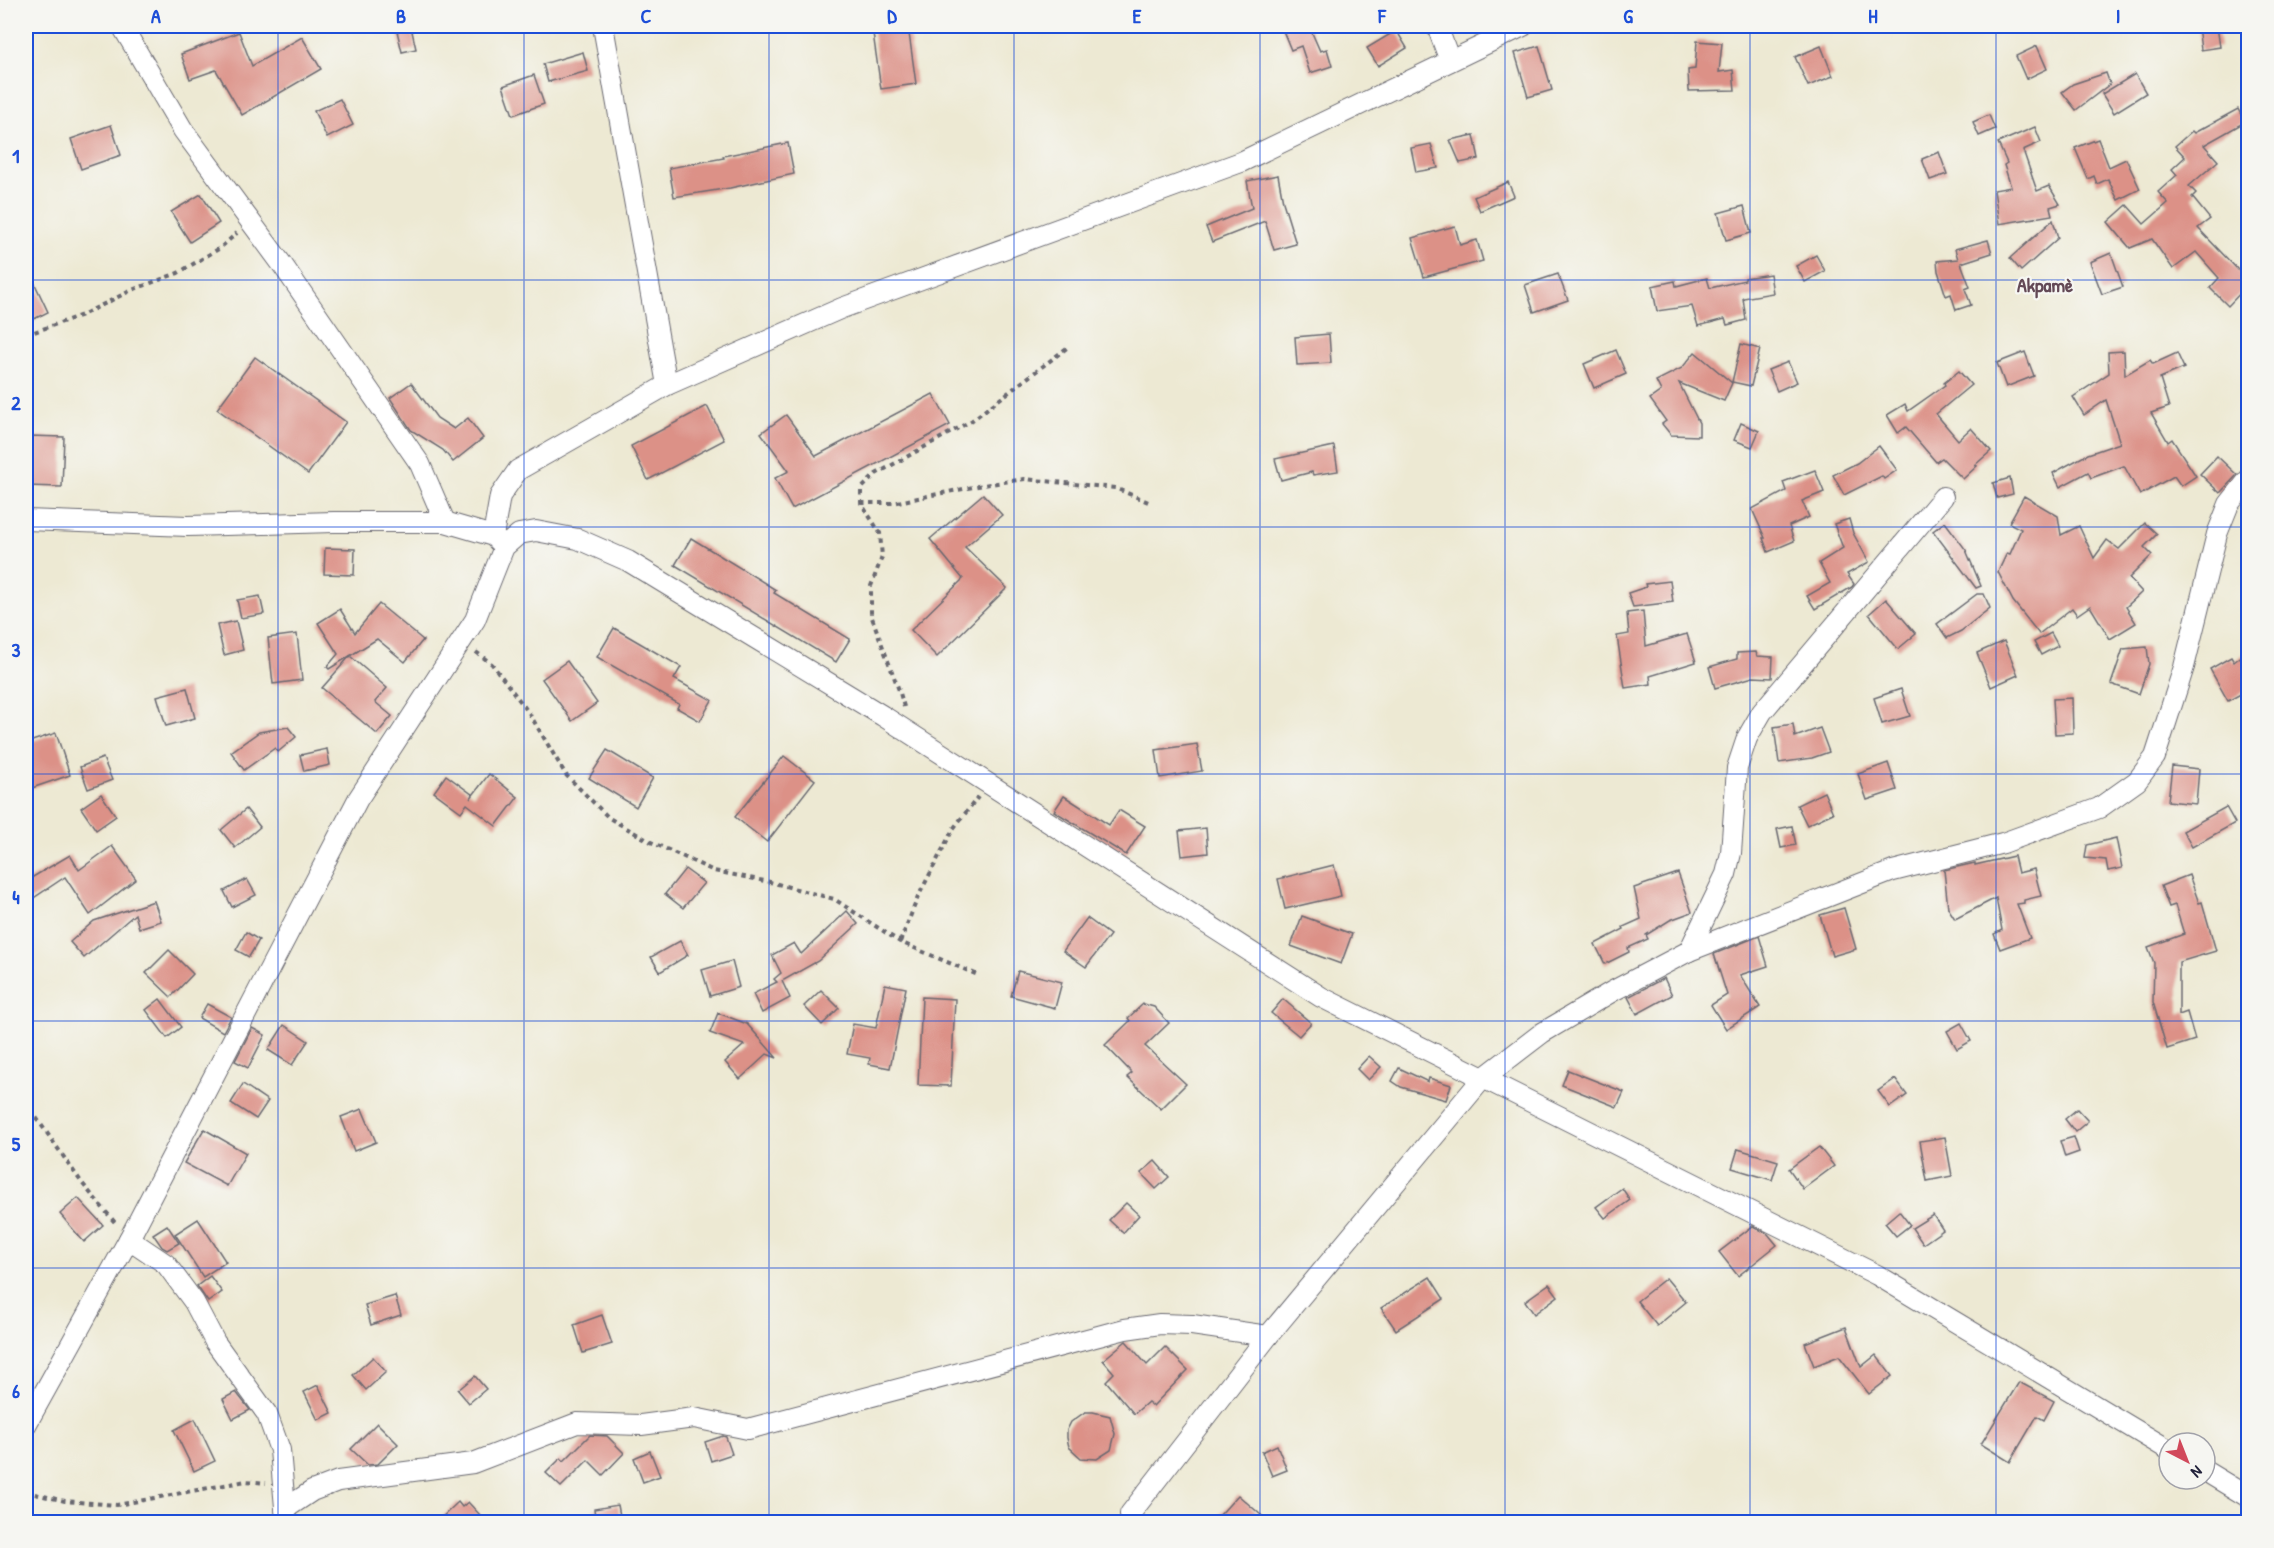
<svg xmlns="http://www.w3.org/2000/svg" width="2274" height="1548" font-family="'Patrick Hand',sans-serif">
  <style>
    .building { fill: #dc9187 }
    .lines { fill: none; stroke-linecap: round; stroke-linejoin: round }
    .minor-casing { stroke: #696870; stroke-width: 22 }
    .path { stroke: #696870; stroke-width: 4; stroke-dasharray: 4.5 4.5; stroke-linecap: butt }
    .minor { stroke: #fff; stroke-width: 20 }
    .grid { fill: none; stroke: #1d4ed8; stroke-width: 1.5; stroke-opacity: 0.55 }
    .labels { text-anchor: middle; stroke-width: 4.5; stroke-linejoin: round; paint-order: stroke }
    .neighbourhood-label { font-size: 20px; font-weight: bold; fill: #634956; stroke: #f6f6f2 }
    .neatline { fill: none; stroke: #1d4ed8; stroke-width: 2 }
    .grid-label { font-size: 20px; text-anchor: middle; font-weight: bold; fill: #1d4ed8 }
  </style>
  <rect width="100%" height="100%" fill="#f6f6f2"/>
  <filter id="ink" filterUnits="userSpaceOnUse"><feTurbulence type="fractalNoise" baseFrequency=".0167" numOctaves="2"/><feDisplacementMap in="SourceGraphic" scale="12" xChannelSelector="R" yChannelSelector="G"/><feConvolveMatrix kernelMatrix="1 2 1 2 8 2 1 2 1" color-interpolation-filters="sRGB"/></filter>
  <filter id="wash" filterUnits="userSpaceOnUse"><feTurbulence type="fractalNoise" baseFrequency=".008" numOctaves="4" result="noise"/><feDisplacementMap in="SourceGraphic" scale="24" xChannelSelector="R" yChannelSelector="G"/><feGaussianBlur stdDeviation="1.35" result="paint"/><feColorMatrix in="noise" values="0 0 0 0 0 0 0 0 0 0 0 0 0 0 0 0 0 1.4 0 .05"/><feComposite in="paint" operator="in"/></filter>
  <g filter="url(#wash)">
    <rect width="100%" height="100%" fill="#ede9d3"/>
    <g id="blocks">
      <g class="building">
        <path d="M872,26h36l8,58 -35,5z"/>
        <path d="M1281,26h28l11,25 7,-2 5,17 -22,7 -9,-27 -10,4z"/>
        <path d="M2198,26h19l3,21 -19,3z"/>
        <path d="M411,27l5,22 -14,3 -5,-21z"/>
        <path d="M239,32l13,34 50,-29 19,32 -79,46 -26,-45 -26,9 -9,-25z"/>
        <path d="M1392,33h6l9,15 -29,18 -11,-18z"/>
        <path d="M1697,41l25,2 -3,29 14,-2 2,20 -46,1 -1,-21 7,-1z"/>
        <path d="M1539,46l13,44 -24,7 -13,-44z"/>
        <path d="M1821,46l12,30 -25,10 -13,-29z"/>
        <path d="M2037,46l10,23 -21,10 -10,-23z"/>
        <path d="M583,52l5,19 -40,11 -5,-18z"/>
        <path d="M2106,73l4,11 -34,26 -14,-18 11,-8z"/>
        <path d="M2135,74l11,19 -32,20 -12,-19z"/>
        <path d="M534,75l10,29 -31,11 -10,-29z"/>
        <path d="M340,99l13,26 -26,13 -13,-27z"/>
        <path d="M2238,109l7,13 -41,23 14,16 -29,25 7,7 -4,4 18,22 -12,9 42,44 8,-6v19l-20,21 -18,-18 9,-10 -23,-26 -23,17 -21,-30 -22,9 -22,-26 19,-17 17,19 24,-21 -10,-11 19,-17 -5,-6 13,-12 -10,-11 17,-15 2,2z"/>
        <path d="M1989,115l6,14 -16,7 -6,-14z"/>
        <path d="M111,125l10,30 -40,14 -10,-30z"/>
        <path d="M2035,127l6,15 -18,8 14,41 12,-5 11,18 -10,3 2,8 -53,9 -5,-34 17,-3 -7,-22 3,-2 -9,-20z"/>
        <path d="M1474,135l5,24 -19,4 -10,-23z"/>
        <path d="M2098,139l11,28 17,-8 14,30 -22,11 -10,-21 -11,5 -3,-8 -6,3 -13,-31z"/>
        <path d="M788,143l6,31 -64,14 -56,9 -5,-29 55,-10 -1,-2z"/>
        <path d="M1431,144l7,24 -22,4 -5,-24z"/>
        <path d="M1939,152l8,22 -17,6 -8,-21z"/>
        <path d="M1278,175l5,27 13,42 -22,6 -9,-29 -53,21 -6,-15 46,-19 -5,-27z"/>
        <path d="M1508,182l6,14 -34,15 -6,-14z"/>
        <path d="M201,194l18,29 -29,19 -19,-30z"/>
        <path d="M1744,206l7,27 -25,7 -8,-27z"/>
        <path d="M2053,220l5,18 -37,33 -11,-13z"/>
        <path d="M1455,226l5,19 17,-5 6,21 -59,16 -12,-39z"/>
        <path d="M1988,240l4,13 -31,10 9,24 -5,2 6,16 -15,5 -5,-16 -5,2 -8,-25 -1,-10 21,-2 -3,-10z"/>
        <path d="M2111,253l12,34 -21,7 -12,-32z"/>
        <path d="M1816,255l9,16 -20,11 -9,-16z"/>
        <path d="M26,265l22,47 -22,11z"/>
        <path d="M1558,274l10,26 -34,12 -9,-27z"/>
        <path d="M1770,274l3,19 -30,5 3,22 -19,5 -2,-6 -27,7 -6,-20 -35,5 -5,-25 23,-5 1,5 31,-8 3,10 35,-8v-2z"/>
        <path d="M1329,334l2,29 -34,2 -2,-28z"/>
        <path d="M1741,344l19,5 -9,37 -19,-4z"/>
        <path d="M1616,350l10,24 -32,14 -10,-24z"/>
        <path d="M2124,351l1,24 25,-15 3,4 24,-11 7,15 -24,10 9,29 -18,6 17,29 4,-3 24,37 -15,10 -7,-10 -34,19 -16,-29 -33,12 -3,-6 -28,15 -7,-14 35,-19 32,-11 -14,-43 -22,15 -11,-18 36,-24 -1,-21z"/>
        <path d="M1695,352l37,31 -8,18 -45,-18 20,40v13l-28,-1 -9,-11 4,-3 -16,-22 11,-8 -5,-10 26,-13z"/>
        <path d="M2025,352l9,24 -28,11 -9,-24z"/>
        <path d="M255,357l91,65 -38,52 -91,-65z"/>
        <path d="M1788,362l9,20 -20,9 -9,-21z"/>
        <path d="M1959,371l12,14 -35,29 22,26 13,-12 20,23 -16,14 2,1 -14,13 -21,-21 -6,4 -30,-35 -8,6 -11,-18 18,-11 3,7 37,-26 -1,-2z"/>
        <path d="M411,383l26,35 17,11 14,-11 15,20 -30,24 -10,-12 -32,-20 -21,-32z"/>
        <path d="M933,394l17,31 -158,84 -17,-31 14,-7 -28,-38 25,-18 30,41z"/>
        <path d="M707,406l17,34 -76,40 -17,-34z"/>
        <path d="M1741,423l18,8 -7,16 -18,-7z"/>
        <path d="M28,436l36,1 -2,50 -36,-1z"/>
        <path d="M1334,446l4,25 -25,4 -1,-3 -31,8 -6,-21z"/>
        <path d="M1879,446l18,24 -13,9 -2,-3 -38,19 -11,-20 24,-12z"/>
        <path d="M2217,456l20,19 -17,18 -20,-19z"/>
        <path d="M1815,470l9,22 -22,9 7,16 -20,9 5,15 -26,11 -5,-14h2l-13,-29 34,-18 -3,-9z"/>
        <path d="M2010,478l3,16 -16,4 -4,-15z"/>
        <path d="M983,494l19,21 -37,32 42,41 -70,69 -26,-27 52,-51 -33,-40z"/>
        <path d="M2024,496l34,20 3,19 18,-9 15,32 13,-18 12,9 26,-26 12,11 -13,13 8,8 -23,23 13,14 -16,15 10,16 -26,16 -20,-33 -13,9 -5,-7 -33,26 -26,-33 -15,-29 9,-19 3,1 11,-25 -12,-6z"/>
        <path d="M1849,519l4,14 16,29 -22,12 7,10 -2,3 -37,22 -8,-13 23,-13 -11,-20 24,-15 -9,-24z"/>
        <path d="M1945,522l21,28 15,36 -5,2 -43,-57z"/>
        <path d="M691,538l85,52 -2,3 76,46 -14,23 -161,-97z"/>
        <path d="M325,548l30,1 -1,26 -30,-1z"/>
        <path d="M1670,581l3,21 -40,5 -5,-14 18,-6 -1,-3z"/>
        <path d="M1977,594h7l6,14 -29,23 -14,7 -10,-14z"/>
        <path d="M260,596l4,18 -23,4 -4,-18z"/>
        <path d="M1886,599l30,35 -18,15 -29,-35z"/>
        <path d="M379,604l44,36 -18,22 -28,-23 -48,30 -2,-2 11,-13 -20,-31 22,-14 15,24z"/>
        <path d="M1643,611l3,35 41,-12 9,28 -46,14 1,8 -26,4 -8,-52 12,-2 -2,-21z"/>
        <path d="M236,621l7,29 -19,5 -7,-30z"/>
        <path d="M614,628l67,39 -7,12 38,21 -12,21 -23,-13 2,-4 -82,-47z"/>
        <path d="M2051,633l7,13 -17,9 -7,-13z"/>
        <path d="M297,634l5,46 -29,4 -5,-46z"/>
        <path d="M2004,641l14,34 -27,12 -14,-34z"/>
        <path d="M2147,647l2,17 -10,30 -28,-10 12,-35z"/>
        <path d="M2248,651v39l-20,11 -18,-32 21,-12 3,5z"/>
        <path d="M1756,652l1,4 16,1 -1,21 -19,-1 -38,11 -6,-21 28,-8v-6z"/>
        <path d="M350,656l37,32 -12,14 17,14 -15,18 -55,-46z"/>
        <path d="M567,661l30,42 -25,18 -30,-42z"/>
        <path d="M187,688l8,30 -29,8 -9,-30z"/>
        <path d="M1901,689l9,27 -28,8 -8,-26z"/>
        <path d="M2072,698l1,35 -18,1 -2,-35z"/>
        <path d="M1793,724l2,13 25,-9 9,24 -17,6 -33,5 -5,-36z"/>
        <path d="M288,727l8,10 -18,15 -3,-4 -31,22 -13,-18 28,-20z"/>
        <path d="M56,733l14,42 -38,13 -6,-18v-27z"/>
        <path d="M1197,744l5,27 -42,7 -4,-28z"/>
        <path d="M327,749l3,16 -26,6 -4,-16z"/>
        <path d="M607,750l46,28 -17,29 -47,-29z"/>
        <path d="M784,756l31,24 -48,62 -32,-25z"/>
        <path d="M103,758l9,22 -24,9 -8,-22z"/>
        <path d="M1888,763l9,27 -30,10 -9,-26z"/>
        <path d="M2172,766l27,3 -3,35 -28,-3z"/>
        <path d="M489,774l29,23 -22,29 -29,-22 -6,8 -27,-20 12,-17 27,20 -3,4z"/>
        <path d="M1824,792l9,21 -26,12 -10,-20z"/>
        <path d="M101,794l15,22 -20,14 -15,-22z"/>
        <path d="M1064,796l45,29 10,-15 26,16 -19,29 -72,-44z"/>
        <path d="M2226,807l9,16 -43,24 -9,-16z"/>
        <path d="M246,809l14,18 -25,21 -14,-18z"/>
        <path d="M1792,826l4,19 -15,3 -4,-19z"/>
        <path d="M1206,828l2,25 -26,3 -3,-25z"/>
        <path d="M2116,838l6,30 -14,3 -2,-11 -21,-2 2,-13z"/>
        <path d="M112,846l24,33 -46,36 -25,-38 -39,26v-22l44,-26 9,15z"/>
        <path d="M2014,856l4,17 16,-4 7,27 -17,4v3l-7,1 13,34 -30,11 -6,-15 8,-4 -6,-32 -41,21 -7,-11 -4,-38 31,-7v2z"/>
        <path d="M1334,865l7,31 -56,13 -7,-30z"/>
        <path d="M685,869l19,14 -21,25 -18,-14z"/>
        <path d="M1678,873l14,39 -22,8 -24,15 2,4 -20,9 1,4 -24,12 -10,-20 29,-15 -1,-2 18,-8 -7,-31z"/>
        <path d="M2189,875l10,28 3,-1 14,49 -37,11v53l8,-3 8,28 -28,9 -14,-47 1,-39 -6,-16 36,-13 -9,-29 -6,2 -8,-21z"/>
        <path d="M247,879l9,16 -24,12 -8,-16z"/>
        <path d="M154,901l7,20 -22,7 -4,-14 -51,44 -14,-16 24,-21z"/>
        <path d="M1844,908l12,41 -24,7 -12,-41z"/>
        <path d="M847,911l11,13 -40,37 -36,20 8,17 -28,15 -9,-19 24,-12 -3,-3 7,-6 -9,-18 22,-12 7,11z"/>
        <path d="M1302,916l50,18 -11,30 -50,-18z"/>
        <path d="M1087,918l23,17 -24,32 -23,-16z"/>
        <path d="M246,932l13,8 -10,17 -13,-7z"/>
        <path d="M1759,936l9,30 -28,9 20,32 -34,22 -15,-24 16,-10 -13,-41z"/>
        <path d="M680,941l8,14 -28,17 -9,-15z"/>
        <path d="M169,950l24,24 -22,23 -25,-24z"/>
        <path d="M732,961l7,26 -29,9 -8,-26z"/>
        <path d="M1018,971l44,11 -7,26 -44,-12z"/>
        <path d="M1664,978l8,17 -35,19 -9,-17z"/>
        <path d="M885,984l21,4 -16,80 -21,-4 1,-6 -23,-4 6,-30 23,4z"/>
        <path d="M821,990l18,18 -17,17 -18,-19z"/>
        <path d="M922,997l33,2 -4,87 -33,-1z"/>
        <path d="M160,999l21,28 -14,11 -21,-28z"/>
        <path d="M1283,999l28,24 -12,13 -28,-23z"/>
        <path d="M207,1004l24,13 -8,15 -24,-14z"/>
        <path d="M1143,1004l11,3 15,16 -24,23 41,38 -25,25 -34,-32 5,-4 -27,-28 25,-24 -2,-3z"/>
        <path d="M718,1013l29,11 30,34 -10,-4 -27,25 -15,-17 19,-17 -34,-12z"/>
        <path d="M1961,1023l10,18 -14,8 -10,-18z"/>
        <path d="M284,1025l24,16 -16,24 -24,-15z"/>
        <path d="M252,1028l13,7 -17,33 -13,-7z"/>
        <path d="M1369,1056l12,11 -13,13 -11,-11z"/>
        <path d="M1399,1068l29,14 1,-4 22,7 -5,15 -45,-13 -9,-6z"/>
        <path d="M1568,1070l56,22 -7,15 -55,-22z"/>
        <path d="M1895,1079l12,16 -17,12 -12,-16z"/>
        <path d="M243,1084l25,17 -12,18 -25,-16z"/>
        <path d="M362,1109l14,33 -22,9 -13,-34z"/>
        <path d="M2077,1109l11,12 -13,11 -10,-13z"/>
        <path d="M204,1129l42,24 -19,33 -43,-23z"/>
        <path d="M1945,1137l7,39 -25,5 -7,-40z"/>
        <path d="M2074,1137l5,15 -14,5 -5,-16z"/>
        <path d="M1819,1147l15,19 -31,23 -14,-20z"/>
        <path d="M1738,1149l40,12 -6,19 -40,-12z"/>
        <path d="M1155,1161l14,16 -13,12 -15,-16z"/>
        <path d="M1622,1188l8,12 -25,18 -9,-11z"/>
        <path d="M78,1198l25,27 -19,17 -24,-28z"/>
        <path d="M1126,1203l13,12 -16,18 -14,-13z"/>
        <path d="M1899,1211l11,14 -14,11 -11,-13z"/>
        <path d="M1933,1215l10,15 -20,14 -11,-16z"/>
        <path d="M198,1219l28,43 -23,15 -28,-43z"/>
        <path d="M167,1225l12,18 -12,7 -5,-3 -9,-13z"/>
        <path d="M1753,1226l15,8 9,11 -39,31 -19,-24z"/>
        <path d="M210,1276l12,16 -14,10 -11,-16z"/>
        <path d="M1430,1277l14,22 -48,31 -15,-22z"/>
        <path d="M1666,1278l20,24 -29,24 -20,-25z"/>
        <path d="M1549,1284l9,12 -24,18 -9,-13z"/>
        <path d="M395,1296l6,19 -30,10 -6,-20z"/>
        <path d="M602,1315l10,29 -29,9 -9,-28z"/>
        <path d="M1846,1327l15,40 15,-12 16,21 -23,18 -30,-38 -25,10 -9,-23z"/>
        <path d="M1126,1341l21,24 18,-18 23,23 -35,36 -5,-4 -14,12 -28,-33 8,-8 -11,-13z"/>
        <path d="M373,1357l13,15 -20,18 -13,-15z"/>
        <path d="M475,1376l11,13 -17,14 -11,-13z"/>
        <path d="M2019,1382l35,19 -10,19 -7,-4 -27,46 -29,-18z"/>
        <path d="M318,1385l14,28 -14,7 -14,-28z"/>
        <path d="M236,1392l14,18 -17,9 -10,-20z"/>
        <path d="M1085,1412h8l17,4 5,18 -4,16 -14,9 -16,-1 -12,-11 -2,-9v-8l4,-8z"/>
        <path d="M195,1419l20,42 -21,10 -20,-41z"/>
        <path d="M377,1423l21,21 -20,20 -10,1 -17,-16z"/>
        <path d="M590,1435l17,1 17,17 -21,22 -15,-15 -27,27 -15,-14 15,-15 3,3z"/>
        <path d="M723,1436l3,1 6,17 -21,7 -6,-19z"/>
        <path d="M1277,1445l10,25 -15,6 -10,-24z"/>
        <path d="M650,1451l10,25 -17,6 -9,-24z"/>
        <path d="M1238,1495l31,27h-41l-8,-7z"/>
        <path d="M458,1502l4,5 6,-5 12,13 -5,6 1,1h-39z"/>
        <path d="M618,1505l3,16 -25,1 -2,-13z"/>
      </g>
    </g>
  </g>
  <g filter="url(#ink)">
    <use href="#blocks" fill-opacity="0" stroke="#696870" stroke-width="1.5"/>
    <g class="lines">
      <defs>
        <g id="minor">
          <path d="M122,26l61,104 101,137 136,197 25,58"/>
          <path d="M603,26l64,359"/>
          <path d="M1437,26l13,35"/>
          <path d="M26,520l162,6 146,-4h111l48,14 9,9"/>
          <path d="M493,536l7,-40 18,-26 149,-85 175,-77 399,-146 282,-136"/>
          <path d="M1689,951l37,-77 5,-21 6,-85 10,-30 15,-26 181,-215"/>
          <path d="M129,1239l37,25 28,38 21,40 52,72 13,36 6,69"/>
          <path d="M26,1425l103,-186 229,-440 117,-179 29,-73 15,-13 17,-3 42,8 50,22 255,155 438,281 556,278 292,175"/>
          <path d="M2205,1471l43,26"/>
          <path d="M285,1509l27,-18 26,-10 135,-18 104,-40 64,2 53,-7 54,11 377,-100 35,-5 32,1 76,11"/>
          <path d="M1130,1514l138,-178 214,-257 60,-46 71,-42 76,-40 204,-80 110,-28 96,-35 38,-27 18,-24 11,-34 18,-56 33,-133 12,-30 19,-24"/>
        </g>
      </defs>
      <use href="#minor" class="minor-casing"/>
      <g class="path">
        <path d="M26,335l56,-20 50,-25 46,-17 42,-25 17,-15"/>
        <path d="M861,503h32l90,-18 42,-6 90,9 36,15"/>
        <path d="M476,652l16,12 37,49 37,62 43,43 42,24 63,29 56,11 64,17 66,43 78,33"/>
        <path d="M904,707l-4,-14 -29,-78v-29l11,-29 -2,-24 -19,-30v-14l15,-15 95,-53 97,-74"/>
        <path d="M900,942l18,-45 35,-68 25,-32"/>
        <path d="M26,1103l56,80 35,42"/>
        <path d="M26,1492l39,9 52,4 129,-24 20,2"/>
      </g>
      <use href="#minor" class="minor"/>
    </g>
  </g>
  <path class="grid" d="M278,26v1496M524,26v1496M769,26v1496M1014,26v1496M1260,26v1496M1505,26v1496M1750,26v1496M1996,26v1496M26,280h2222M26,527h2222M26,774h2222M26,1021h2222M26,1268h2222"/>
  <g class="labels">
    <g class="neighbourhood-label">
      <text x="2045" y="292">Akpamè</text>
    </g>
  </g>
  <rect width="2274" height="1548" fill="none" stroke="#f6f6f2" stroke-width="66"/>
  <g transform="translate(2187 1461) rotate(138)"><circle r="28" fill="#f6f6f2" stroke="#a1a1a9" stroke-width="1.5"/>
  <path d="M0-4.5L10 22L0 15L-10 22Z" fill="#d1495b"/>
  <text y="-9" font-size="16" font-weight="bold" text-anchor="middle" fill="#22223b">N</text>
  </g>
  <rect x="33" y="33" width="2208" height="1482" class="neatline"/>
  <g class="grid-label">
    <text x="156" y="23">A</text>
    <text x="401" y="23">B</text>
    <text x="646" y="23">C</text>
    <text x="892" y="23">D</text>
    <text x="1137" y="23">E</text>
    <text x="1382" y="23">F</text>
    <text x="1628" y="23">G</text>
    <text x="1873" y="23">H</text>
    <text x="2118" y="23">I</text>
    <text x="16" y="163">1</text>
    <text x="16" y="410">2</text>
    <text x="16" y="657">3</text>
    <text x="16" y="904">4</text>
    <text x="16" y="1151">5</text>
    <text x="16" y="1398">6</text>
  </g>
</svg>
